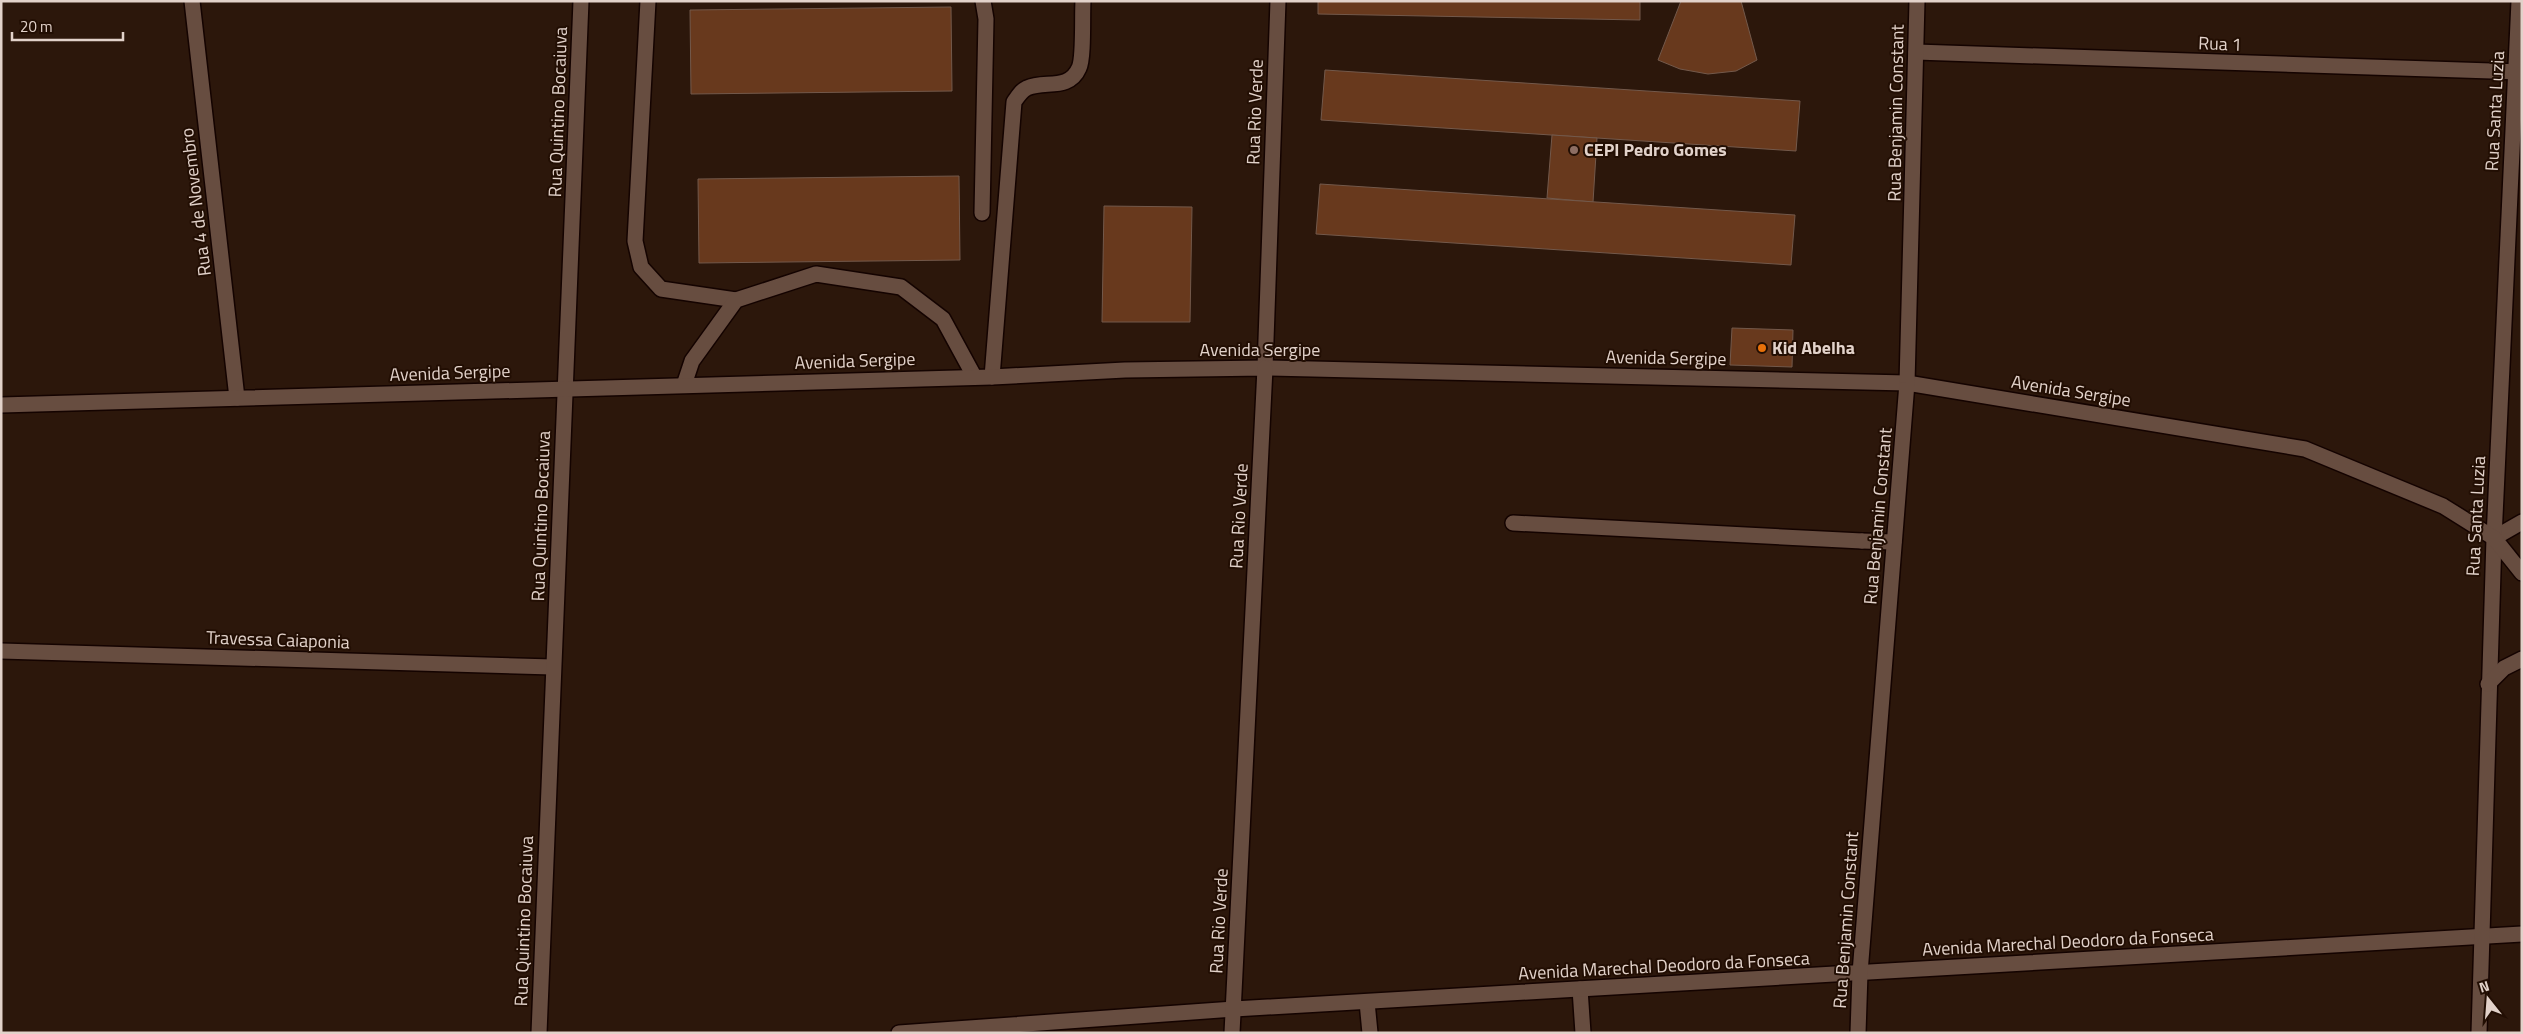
<svg xmlns="http://www.w3.org/2000/svg" width="2523" height="1034" font-family="'Titillium Web',sans-serif">
  <style>
    .building { fill: #68391d; stroke: #73594b }
    .lines { fill: none; stroke-linecap: round; stroke-linejoin: round }
    .service-casing { stroke: #140300; stroke-width: 18 }
    .minor-casing { stroke: #140300; stroke-width: 18 }
    .tertiary-casing { stroke: #140300; stroke-width: 18 }
    .service { stroke: #674d40; stroke-width: 15 }
    .minor { stroke: #674d40; stroke-width: 15 }
    .tertiary { stroke: #674d40; stroke-width: 15 }
    .education-dot { fill: #8d6e63; stroke: #220e03; stroke-width: 2 }
    .food-dot { fill: #e8710a; stroke: #220e03; stroke-width: 2 }
    .labels { text-anchor: middle; stroke-width: 4; stroke-linejoin: round; paint-order: stroke }
    .street-label { font-size: 18px; fill: #e2d2ca; stroke: #220e03 }
    .poi-label { font-size: 18px; font-weight: bold; fill: #e2d2ca; stroke: #220e03; text-anchor: start }
  </style>
  <rect width="100%" height="100%" fill="#2c170b"/>
  <g class="building">
    <path d="M1318,1h322v19l-322,-6z"/>
    <path d="M1681,1h60l16,59 -21,11 -28,3 -28,-5 -22,-9z"/>
    <path d="M951,7l1,84 -261,3 -1,-84z"/>
    <path d="M1325,70l475,31 -4,50 -475,-31z"/>
    <path d="M1552,135l45,3 -4,64 -46,-4z"/>
    <path d="M959,176l1,84 -261,3 -1,-84z"/>
    <path d="M1320,184l475,31 -4,50 -475,-31z"/>
    <path d="M1104,206l88,1 -2,115h-88z"/>
    <path d="M1732,328l61,2 -1,37 -62,-2z"/>
  </g>
  <g class="lines">
    <defs>
      <g id="service">
        <path d="M648,1l-13,240 6,26 20,22 75,11"/>
        <path d="M982,213l4,-194 -3,-18"/>
        <path d="M992,377l22,-275c4,-6 7,-11 13,-14 18,-8 42,3 52,-20 5,-10 3,-53 4,-67"/>
        <path d="M684,385l8,-24 44,-61 80,-26 85,13 42,32 31,57"/>
        <path d="M1513,523l349,18"/>
        <path d="M1,651l552,16"/>
        <path d="M1580,989l3,44"/>
        <path d="M1367,1002l3,31"/>
      </g>
      <g id="minor">
        <path d="M192,1l45,397"/>
        <path d="M1916,52l606,20"/>
        <path d="M1265,368l13,-367"/>
        <path d="M2494,538l28,-16"/>
        <path d="M1862,541l32,1"/>
        <path d="M539,1033l42,-1032"/>
        <path d="M899,1033l335,-24 1288,-75"/>
        <path d="M2479,1033l15,-495 25,-537"/>
      </g>
      <g id="tertiary">
        <path d="M1,405l991,-28 133,-7 140,-2 642,15 398,66 138,57 51,32 28,35"/>
        <path d="M2488,684l16,-16 18,-9"/>
        <path d="M1232,1033l33,-665"/>
        <path d="M1858,1033l2,-60 47,-590 10,-382"/>
      </g>
    </defs>
    <use href="#service" class="service-casing"/>
    <use href="#minor" class="minor-casing"/>
    <use href="#tertiary" class="tertiary-casing"/>
    <use href="#service" class="service"/>
    <use href="#minor" class="minor"/>
    <use href="#tertiary" class="tertiary"/>
  </g>
  <circle class="education-dot" cx="1574" cy="150" r="5"/>
  <circle class="food-dot" cx="1762" cy="348" r="5"/>
  <g class="labels">
    <g class="street-label">
      <text transform="translate(2220 44) rotate(2)" y="6">Rua 1</text>
      <text transform="translate(2495 111) rotate(-87)" y="6">Rua Santa Luzia</text>
      <text transform="translate(558 112) rotate(-88)" y="6">Rua Quintino Bocaiuva</text>
      <text transform="translate(1255 112) rotate(-88)" y="6">Rua Rio Verde</text>
      <text transform="translate(1896 113) rotate(-89)" y="6">Rua Benjamin Constant</text>
      <text transform="translate(196 202) rotate(-97)" y="6">Rua 4 de Novembro</text>
      <text x="1260" y="356">Avenida Sergipe</text>
      <text transform="translate(1666 358) rotate(1)" y="6">Avenida Sergipe</text>
      <text transform="translate(855 361) rotate(-2)" y="6">Avenida Sergipe</text>
      <text transform="translate(450 373) rotate(-2)" y="6">Avenida Sergipe</text>
      <text transform="translate(2071 391) rotate(9)" y="6">Avenida Sergipe</text>
      <text transform="translate(541 516) rotate(-88)" y="6">Rua Quintino Bocaiuva</text>
      <text transform="translate(1239 516) rotate(-87)" y="6">Rua Rio Verde</text>
      <text transform="translate(1878 516) rotate(-85)" y="6">Rua Benjamin Constant</text>
      <text transform="translate(2476 516) rotate(-87)" y="6">Rua Santa Luzia</text>
      <text transform="translate(278 640) rotate(2)" y="6">Travessa Caiaponia</text>
      <text transform="translate(1846 920) rotate(-86)" y="6">Rua Benjamin Constant</text>
      <text transform="translate(524 921) rotate(-88)" y="6">Rua Quintino Bocaiuva</text>
      <text transform="translate(1219 921) rotate(-87)" y="6">Rua Rio Verde</text>
      <text transform="translate(2068 942) rotate(-3)" y="6">Avenida Marechal Deodoro da Fonseca</text>
      <text transform="translate(1664 966) rotate(-3)" y="6">Avenida Marechal Deodoro da Fonseca</text>
    </g>
    <g class="poi-label">
      <text x="1584" y="156">CEPI Pedro Gomes</text>
      <text x="1772" y="354">Kid Abelha</text>
    </g>
  </g>
  <rect width="2523" height="1034" fill="none" stroke="#e2d2ca" stroke-width="5"/>
  <g transform="translate(2488 999) rotate(343)" stroke="#220e03" stroke-width="4" paint-order="stroke">
  <path d="M0-4L9 19L0 12L-9 19Z" fill="#e2d2ca"/>
  <text y="-8" font-size="14" font-weight="bold" text-anchor="middle" fill="#e2d2ca">N</text>
  </g>
  <path d="M12 32v8h111v-8" fill="none" stroke="#e2d2ca" stroke-width="2.5"/>
  <text x="20" y="32" font-size="15" fill="#e2d2ca" stroke="#220e03" stroke-width="4" paint-order="stroke">20 m</text>
</svg>
